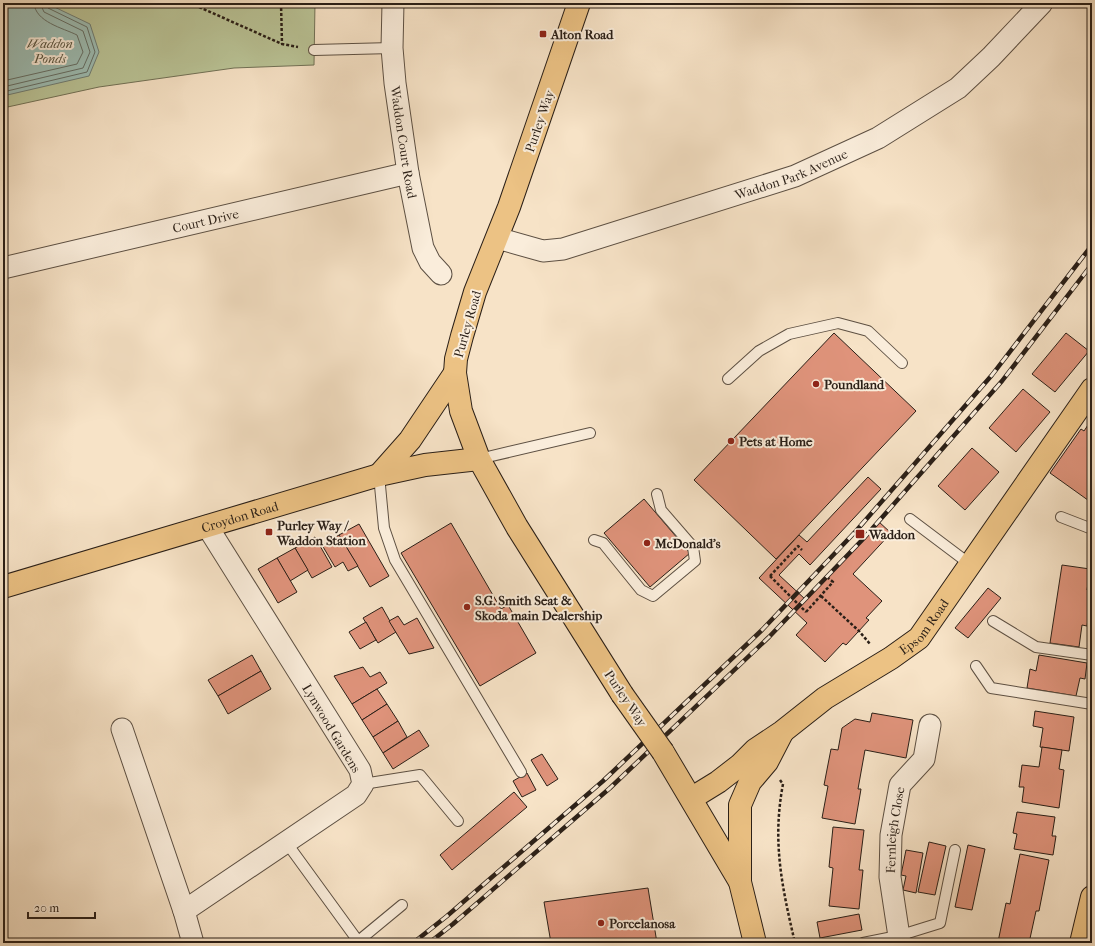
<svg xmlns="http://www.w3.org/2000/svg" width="1095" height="946" font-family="'IM FELL French Canon',serif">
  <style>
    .green { fill: #bac497; stroke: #727257 }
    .water { fill: #9dbeb5; stroke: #6f7e76 }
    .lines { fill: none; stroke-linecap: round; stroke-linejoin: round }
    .shore { stroke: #646e66; stroke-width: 1 }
    .building { fill: #df937b; stroke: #2a1f17 }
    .lane-casing { stroke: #5d5043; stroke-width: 12 }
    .street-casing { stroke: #5d5043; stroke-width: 23 }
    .highway-casing { stroke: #2a1f17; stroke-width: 24 }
    .path { stroke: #2a1f17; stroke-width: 2.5; stroke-dasharray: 3 2; stroke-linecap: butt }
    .lane { stroke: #faeddb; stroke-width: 10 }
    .street { stroke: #faeddb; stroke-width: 21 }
    .highway { stroke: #ecc284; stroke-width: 22 }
    .rail-casing { stroke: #2a1f17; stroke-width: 4.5 }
    .rail { stroke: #faeddb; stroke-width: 3; stroke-dasharray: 9; stroke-linecap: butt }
    .highway-bridge-casing { stroke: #2a1f17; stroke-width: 24; stroke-linecap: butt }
    .path-bridge { stroke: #2a1f17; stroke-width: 2.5; stroke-dasharray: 3 2; stroke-linecap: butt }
    .highway-bridge { stroke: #ecc284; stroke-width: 22 }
    .poi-dot { fill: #8f2418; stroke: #faeddb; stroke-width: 1.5 }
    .labels { text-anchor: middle; stroke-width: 4; stroke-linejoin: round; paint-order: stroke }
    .poi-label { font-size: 13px; font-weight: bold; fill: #2a1f17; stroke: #faeddb; text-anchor: start }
    .park-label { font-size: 13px; font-style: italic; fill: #55513d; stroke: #faeddb }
    .street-label { font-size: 13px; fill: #2a1f17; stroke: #faeddb }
  </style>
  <rect width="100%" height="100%" fill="#f7e3c7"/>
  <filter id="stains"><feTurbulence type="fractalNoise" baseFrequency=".005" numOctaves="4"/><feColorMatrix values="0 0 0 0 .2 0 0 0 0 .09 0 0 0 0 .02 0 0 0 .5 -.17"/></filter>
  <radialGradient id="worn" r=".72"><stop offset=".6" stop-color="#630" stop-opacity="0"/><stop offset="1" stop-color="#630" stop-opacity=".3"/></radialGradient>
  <path class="green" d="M3,3h312l-1,62 -80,3 -135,19 -96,21z"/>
  <path class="water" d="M3,3h43l44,21 9,28 -10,24 -86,20z"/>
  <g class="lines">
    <g class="shore">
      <path d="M3,81l74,-17 6,-12 -6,-17c-14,-7 -42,-13 -43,-32"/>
      <path d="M3,87l80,-19 7,-16 -7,-21 -39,-19 -4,-9"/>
      <path d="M3,92l84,-20 8,-20 -8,-25 -39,-19 -3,-5"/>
    </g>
  </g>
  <g class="building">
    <path d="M834,333l82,78 -140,148 -82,-79z"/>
    <path d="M1066,333l23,18 -34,41 -23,-18z"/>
    <path d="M1023,389l27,23 -34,40 -27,-24z"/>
    <path d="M1092,419v84l-42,-30 31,-44 3,2z"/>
    <path d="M972,448l27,24 -34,38 -27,-24z"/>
    <path d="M868,477l13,12 -71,76 -11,-11 -20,21 26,24 73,-78 13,12 -38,41 29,27 -16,17 3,2 -23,25 -3,-2 -18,19 -29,-27 11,-12 -48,-45 40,-43 8,7z"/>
    <path d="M644,499l46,54 -40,34 -46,-54z"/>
    <path d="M451,523l50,86 7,-4 28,48 -56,33 -79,-133z"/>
    <path d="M359,524l30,52 -19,11 -31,-52z"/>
    <path d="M339,535l19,31 -10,5 -5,-9 -8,5 -13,-22z"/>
    <path d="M315,537l17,30 -20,11 -17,-30z"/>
    <path d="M295,548l13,22 -18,11 -13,-23z"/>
    <path d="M277,558l20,34 -19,11 -20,-34z"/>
    <path d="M1062,565l28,4 -3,21 5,2 -5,34 -5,-1 -3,22 -29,-4z"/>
    <path d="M988,588l13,10 -33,40 -13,-10z"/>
    <path d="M382,607l14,25 -18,11 -15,-25z"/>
    <path d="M398,616l6,9 13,-7 17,30 -25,6 -20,-33z"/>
    <path d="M366,622l10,18 -16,9 -11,-17z"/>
    <path d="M252,655l9,16 -43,25 -10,-16z"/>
    <path d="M1039,655l48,8 -2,16 -5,-1 -4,18 -49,-8 3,-19 6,2z"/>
    <path d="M363,667l7,10 10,-5 7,11 -35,21 -18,-28z"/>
    <path d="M261,671l10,18 -43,25 -10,-18z"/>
    <path d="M377,689l10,15 -25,16 -10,-16z"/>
    <path d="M387,704l11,17 -25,16 -11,-17z"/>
    <path d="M1035,711l39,6 -5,34 -29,-4 3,-19 -10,-2z"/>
    <path d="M872,713l41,7 -7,38 -41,-8 -7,39h3l-6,35 -33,-6 6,-32 -4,-1 7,-36 7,1 4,-22 13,-9 15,3z"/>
    <path d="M398,721l9,16 -24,16 -10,-16z"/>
    <path d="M419,730l10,16 -36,23 -10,-16z"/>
    <path d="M1042,747l20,3 -3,19 5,1 -5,38 -37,-6 2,-15h-5l3,-22 17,2z"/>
    <path d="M542,754l16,25 -11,7 -16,-26z"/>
    <path d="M527,773l9,17 -14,7 -9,-16z"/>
    <path d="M514,792l13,15 -75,63 -12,-15z"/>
    <path d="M1017,812l38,5 -3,19h4l-3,19 -39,-6 3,-15 -4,-1z"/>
    <path d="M833,827l31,3 -5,40h4l-4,39 -30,-3 4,-38 -4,-1z"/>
    <path d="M929,842l17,4 -11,49 -17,-3z"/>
    <path d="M968,845l17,4 -13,61 -17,-3z"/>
    <path d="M906,850l17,3 -7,40 -13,-3 3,-14 -5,-1z"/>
    <path d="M1020,854l29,6 -10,51h-3l-7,32 -31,-1 8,-39 4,1z"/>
    <path d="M648,888l9,55h-106l-7,-41z"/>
    <path d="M859,914l3,16 -42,8 -3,-16z"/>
  </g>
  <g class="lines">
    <defs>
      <g id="lane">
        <path d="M314,50l78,-2"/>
        <path d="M728,379l31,-28 30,-17 49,-11 30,8 34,32"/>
        <path d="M479,459l111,-26"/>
        <path d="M379,475l5,53 11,32 126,212"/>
        <path d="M1061,517l31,12"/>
        <path d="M910,519l61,46"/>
        <path d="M594,540l9,3 38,47 12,6 42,-35 -2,-14 -32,-37 -4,-16"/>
        <path d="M993,621l43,26 56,8"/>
        <path d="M976,666l15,22 101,16"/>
        <path d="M363,784l57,-9 38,46"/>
        <path d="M286,842l72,99"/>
        <path d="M356,943l46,-38"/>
        <path d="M863,943l35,-7 42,-13 15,-73"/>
      </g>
      <g id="street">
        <path id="s1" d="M393,3l-1,45 3,35 13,90 15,75 7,14 11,12"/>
        <path id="s2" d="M497,238l46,13 20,-2 232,-73 83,-38 80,-50 33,-31 51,-54"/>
        <path id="s3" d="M3,268l405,-95"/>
        <path d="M122,729l62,182"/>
        <path d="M193,943l-9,-32 172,-116 7,-11 -3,-14 -153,-244"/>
        <path id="s4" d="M900,943l-10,-66 1,-42 9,-50 24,-26 6,-34"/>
      </g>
      <g id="highway">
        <path d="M579,3l-70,204 -34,85 -13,44 -6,23 -1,14 6,38 18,48 38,68 105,167"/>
        <path d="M379,475l31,-35 45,-67"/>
        <path id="s5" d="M3,587l376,-112 46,-10 54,-6"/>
        <path d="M663,752l77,130 15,61"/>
        <path id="s6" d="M692,798l26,-16 22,-17 15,-15 27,-18 43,-34 66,-40 28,-20 173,-249"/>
        <path d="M740,882v-77l10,-23 17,-20 15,-29"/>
        <path d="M1081,943l11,-46"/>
      </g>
    </defs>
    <use href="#lane" class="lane-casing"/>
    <use href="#street" class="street-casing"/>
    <use href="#highway" class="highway-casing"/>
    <g class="path">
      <path d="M190,3l92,41 16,3"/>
      <path d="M281,3l1,41"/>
      <path d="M770,576l28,-30 4,4"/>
      <path d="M821,596l38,35 11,13"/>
      <path d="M806,612l27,-30 -6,-5"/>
      <path d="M780,780l3,4c-11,58 -1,103 12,159"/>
    </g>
    <use href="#lane" class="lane"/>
    <use href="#street" class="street"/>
    <use href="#highway" class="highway"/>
    <defs>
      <g id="rail">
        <path d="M413,943l34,-27 156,-135 159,-151 94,-99 136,-156 100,-130"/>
        <path d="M429,943l24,-19 157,-136 159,-151 95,-99 138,-157 90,-117"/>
      </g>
    </defs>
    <use href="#rail" class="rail-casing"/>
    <use href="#rail" class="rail"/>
    <defs>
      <path id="highway-bridge" d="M622,694l41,58"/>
    </defs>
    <use href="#highway-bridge" class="highway-bridge-casing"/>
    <path class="path-bridge" d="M770,576l36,36"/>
    <use href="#highway-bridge" class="highway-bridge"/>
  </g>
  <g class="poi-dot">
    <rect x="539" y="30" width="8" height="8" rx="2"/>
    <circle cx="816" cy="384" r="4"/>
    <circle cx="731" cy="441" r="4"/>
    <rect x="265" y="528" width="8" height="8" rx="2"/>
    <rect x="855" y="529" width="10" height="10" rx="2"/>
    <circle cx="647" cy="543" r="4"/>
    <circle cx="467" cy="607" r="4"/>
    <circle cx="601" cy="923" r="4"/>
  </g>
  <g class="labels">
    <g class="poi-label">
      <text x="551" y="39">Alton Road</text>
      <text x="824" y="389">Poundland</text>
      <text x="739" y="446">Pets at Home</text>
      <text x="277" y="530">Purley Way /<tspan x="277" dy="15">Waddon Station</tspan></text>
      <text x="869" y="539">Waddon</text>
      <text x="655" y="548">McDonald's</text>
      <text x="475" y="605">S.G. Smith Seat &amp;<tspan x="475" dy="15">Skoda main Dealership</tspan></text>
      <text x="609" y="928">Porcelanosa</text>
    </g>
    <g class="park-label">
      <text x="50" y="48">Waddon<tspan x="50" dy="15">Ponds</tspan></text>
    </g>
    <g class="street-label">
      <text transform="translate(539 121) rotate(-71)" y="5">Purley Way</text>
      <text dy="5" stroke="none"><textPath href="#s1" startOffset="140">Waddon Court Road</textPath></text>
      <text dy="5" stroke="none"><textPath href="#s2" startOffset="308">Waddon Park Avenue</textPath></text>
      <text dy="5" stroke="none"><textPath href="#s3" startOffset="208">Court Drive</textPath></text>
      <text transform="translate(467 324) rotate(-74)" y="5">Purley Road</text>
      <text dy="5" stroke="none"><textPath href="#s5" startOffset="247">Croydon Road</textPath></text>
      <text dy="5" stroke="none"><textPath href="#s6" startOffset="290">Epsom Road</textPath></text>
      <text transform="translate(626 698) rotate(56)" y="5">Purley Way</text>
      <text transform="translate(332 728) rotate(59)" y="5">Lynwood Gardens</text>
      <text dy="5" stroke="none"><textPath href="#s4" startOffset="114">Fernleigh Close</textPath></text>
    </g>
  </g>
  <rect width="1095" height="946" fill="none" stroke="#f7e3c7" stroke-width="16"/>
  <rect x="4" y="4" width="1087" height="938" fill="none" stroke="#2a1f17" stroke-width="2"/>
  <rect x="8" y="8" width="1079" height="930" fill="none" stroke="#2a1f17"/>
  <path d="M28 912v6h67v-6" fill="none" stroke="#2a1f17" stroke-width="2"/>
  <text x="34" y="912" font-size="12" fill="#2a1f17" stroke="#faeddb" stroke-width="3" paint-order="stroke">20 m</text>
  <rect width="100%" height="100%" filter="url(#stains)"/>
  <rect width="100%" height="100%" fill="url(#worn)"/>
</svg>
